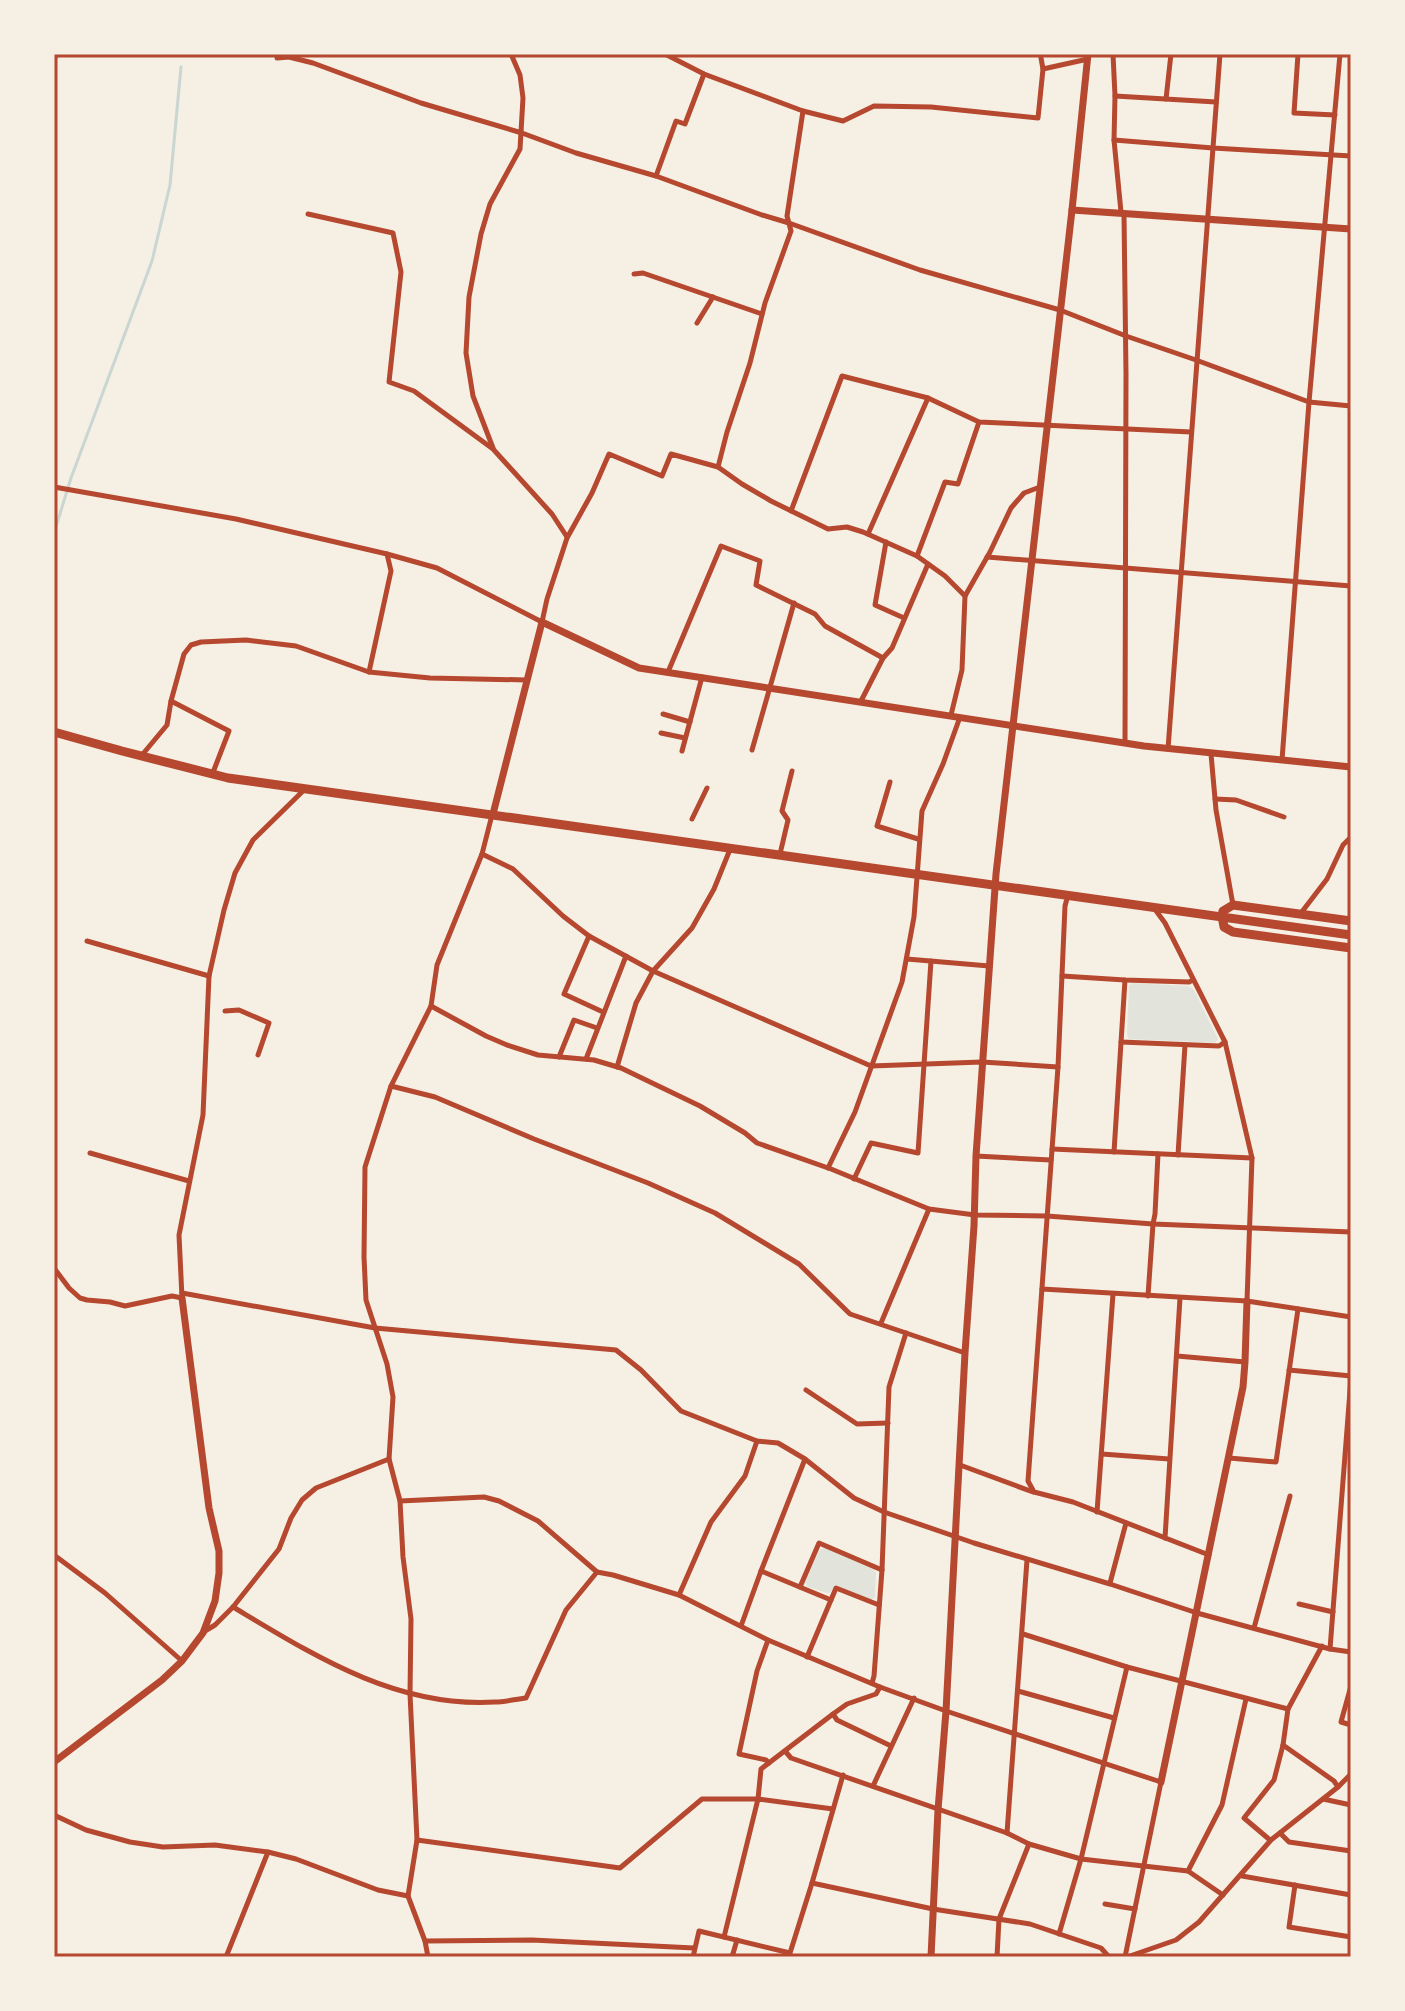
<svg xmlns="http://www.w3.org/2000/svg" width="1405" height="2011" font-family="'Source Sans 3',sans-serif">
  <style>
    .green { fill: #e2e4dc }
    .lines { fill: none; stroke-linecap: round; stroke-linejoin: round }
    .stream { stroke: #c9d6d2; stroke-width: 3 }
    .minor { stroke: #b5482f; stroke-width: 5 }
    .tertiary { stroke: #b5482f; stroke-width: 7 }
    .primary { stroke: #b5482f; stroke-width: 9 }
    .neatline { fill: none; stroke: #b5482f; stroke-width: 3 }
  </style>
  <rect width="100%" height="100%" fill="#f6efe4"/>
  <g class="green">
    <path d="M1132,983l56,3 6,4 24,49 -3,4 -86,-4 -2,-5 2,-48z"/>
    <path d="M824,1547l49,22 3,3 -1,25 -6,4 -34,-16 -5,8h-3l-19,-6 -3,-4 14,-32z"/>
  </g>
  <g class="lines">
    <g class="stream">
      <path d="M54,60l8,-6"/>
      <path d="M54,533l17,-55 81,-217 18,-76 11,-118"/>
    </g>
    <g class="minor">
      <path d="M665,54l39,20 99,37 40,10 31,-15 57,1 107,11 5,-49 -2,-11"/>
      <path d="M1113,54l2,42 -1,44 7,72"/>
      <path d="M1298,54l-4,59 41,2"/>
      <path d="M277,58l12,-1 24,6 108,40 101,30 54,20 80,23 106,39 27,8 131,47 140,40 66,26 70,24 113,42 42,4"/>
      <path d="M1043,69l45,-10"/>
      <path d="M1115,96l101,6"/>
      <path d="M1166,99l5,-45"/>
      <path d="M1114,140l99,8 138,8"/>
      <path d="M656,176l20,-55 9,3 19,-50"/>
      <path d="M308,214l85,19 8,39 -12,110 25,9 79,58 59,65 15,23"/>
      <path d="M1124,214l2,160 -1,369"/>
      <path d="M634,274l9,-1 119,41"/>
      <path d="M697,323l16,-26"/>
      <path d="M493,448l-20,-52 -7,-43 3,-56 12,-63 9,-30 30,-55 3,-51 -3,-23 -9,-21"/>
      <path d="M718,467l9,-35 23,-69 15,-60 26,-72 -4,-15 16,-105"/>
      <path d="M54,487l182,32 151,35 50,14 105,54 5,-23 20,-61 25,-45 17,-39 53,22 9,-22 47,13 24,17 29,17 57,28 19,-2 16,5 54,24 28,20 20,20"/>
      <path d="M791,511l51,-135 86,22"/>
      <path d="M868,534l60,-136 51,24 212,10"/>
      <path d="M886,542l-11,63 29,13"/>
      <path d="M917,556l28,-74 13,2 21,-62"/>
      <path d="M987,557l364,29"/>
      <path d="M369,672l22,-101 -4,-17"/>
      <path d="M668,672l53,-126 39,15 -4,24 59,29 10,12 58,32"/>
      <path d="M861,701l22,-43 9,-10 36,-84"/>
      <path d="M663,714l27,8"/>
      <path d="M951,715l11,-45 3,-74 25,-44 21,-44 13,-15 16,-6"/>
      <path d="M661,733l24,5"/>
      <path d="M1168,749l52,-695"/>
      <path d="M752,750l42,-147"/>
      <path d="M682,751l20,-74"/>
      <path d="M1211,754l5,56 17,95"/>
      <path d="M142,755l25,-30 4,-24"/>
      <path d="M1282,760l27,-358 31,-348"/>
      <path d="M212,775l17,-44 -58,-30 13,-47 7,-9 10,-3 45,-2 50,6 73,26 61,6 97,2"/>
      <path d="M890,782l-13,44 41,13"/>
      <path d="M1215,799l21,1 48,17"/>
      <path d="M692,819l15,-31"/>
      <path d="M482,854l31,15 50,47 26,20 64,35 218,95 111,-4 76,5"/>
      <path d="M780,854l8,-34 -6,-9 10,-40"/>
      <path d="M1068,895l-3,11 -7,161 -30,414 6,11 39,10 136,53"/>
      <path d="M1154,908l11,15 60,119 27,116 -5,143"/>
      <path d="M1301,913l26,-34 16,-34 8,-8"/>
      <path d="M589,936l-25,58 39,18"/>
      <path d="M87,941l122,35"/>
      <path d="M907,959l82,7"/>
      <path d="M1062,976l63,4 64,2 4,-2"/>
      <path d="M431,1006l55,30 21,9 31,10 56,5 27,8 79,38 45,27 12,10 74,26 98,40 46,6 72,1 106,8 198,8"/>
      <path d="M225,1011l14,-1 30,13 -11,32"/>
      <path d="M1121,1042l98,4 6,-4"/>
      <path d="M559,1057l15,-37 23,8"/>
      <path d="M586,1059l40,-103"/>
      <path d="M617,1067l19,-64 17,-32 39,-43 22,-39 17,-42"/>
      <path d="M391,1086l44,11 99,42 114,44 67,30 84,51 51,50 115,39"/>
      <path d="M1052,1149l200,9"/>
      <path d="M1114,1152l11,-172"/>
      <path d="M90,1153l99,28"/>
      <path d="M1178,1155l7,-110"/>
      <path d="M976,1156l75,4"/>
      <path d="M828,1168l27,-56 47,-130 12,-65 8,-106 21,-47 17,-47"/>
      <path d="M854,1179l17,-36 47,10 13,-192"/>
      <path d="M54,1268l15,20 11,10 7,2 23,2 15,4 47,-10 10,2 -3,-63 24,-120 6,-139 15,-66 11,-37 18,-33 51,-50"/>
      <path d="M1042,1289l205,12 104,16"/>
      <path d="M182,1293l193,35 241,22 25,20 40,41 76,30 21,2 27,16 49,39 30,14 90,31 136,41 87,29 133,36 21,3"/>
      <path d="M1148,1296l5,-72 2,-10 3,-60"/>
      <path d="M881,1323l48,-114"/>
      <path d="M1177,1356l68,6"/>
      <path d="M1289,1370l62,6"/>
      <path d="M806,1390l51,34 31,-1"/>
      <path d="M1102,1454l67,5"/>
      <path d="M1229,1458l47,4 22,-153"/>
      <path d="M960,1465l73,27"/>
      <path d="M400,1501l84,-4 15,4 39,20 59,51 16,3 66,20 89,45 112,47 66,24 215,71 -36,175"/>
      <path d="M1097,1512l16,-218"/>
      <path d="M1165,1538l15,-240"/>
      <path d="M54,1555l51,38 77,68"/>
      <path d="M761,1571l70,29"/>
      <path d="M1110,1583l16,-60"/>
      <path d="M800,1587l19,-44 63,27"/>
      <path d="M679,1595l32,-73 34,-46 12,-35"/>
      <path d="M1299,1604l34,8"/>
      <path d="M233,1607c82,49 163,101 262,95 10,0 21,-3 31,-4l40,-88 31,-38"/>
      <path d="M741,1626l20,-55 44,-112"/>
      <path d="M1254,1628l36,-132"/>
      <path d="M205,1631l10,-6 18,-18 46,-58 12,-31 11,-18 14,-12 73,-29"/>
      <path d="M1023,1634l104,33 161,42 34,-63"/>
      <path d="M768,1640l-11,31 -18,83 27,6 3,3"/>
      <path d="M1330,1649l21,-271"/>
      <path d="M807,1657l29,-69 43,17"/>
      <path d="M872,1683l2,-7 8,-106 7,-183 17,-54"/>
      <path d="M1351,1686l-10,36 10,3"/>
      <path d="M1018,1691l96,27"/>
      <path d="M833,1714l4,6 54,26"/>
      <path d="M1283,1745l51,36 4,6"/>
      <path d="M785,1751l6,7 216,75 22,11 52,15 107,12 35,24"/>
      <path d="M873,1786l41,-88"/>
      <path d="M1323,1799l28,6"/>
      <path d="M54,1815l32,15 44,12 33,5 52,-2 53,7 28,7 82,31 30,6 9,-56 -7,-146 1,-75 -8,-62 -3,-56 -11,-42 4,-62 -6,-33 -21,-64 -2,-43 1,-90 26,-81 40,-80 6,-41 45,-111 10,-39"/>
      <path d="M1007,1833l20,-273"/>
      <path d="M1280,1833l9,9 62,9"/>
      <path d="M417,1840l203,28 82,-69h56l3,-30 72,-55 14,-10 29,-10 4,-7"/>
      <path d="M1270,1840l-26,-22 30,-38 9,-35 5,-36"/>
      <path d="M1188,1871l34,-66 24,-106"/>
      <path d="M1242,1876l109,19"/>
      <path d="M812,1883l31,-108"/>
      <path d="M1295,1885l-6,42 62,10"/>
      <path d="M408,1896l17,45 3,16"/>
      <path d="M1105,1904l30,5"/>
      <path d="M1059,1934l22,-75 46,-192"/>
      <path d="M724,1937l34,-138 75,10"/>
      <path d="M425,1941l107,-1 162,8"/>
      <path d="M226,1957l42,-105"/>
      <path d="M693,1957l6,-26 91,22 22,-70 121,26 97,15 71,24 8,9"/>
      <path d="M732,1957l5,-17"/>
      <path d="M997,1957l2,-38 30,-75"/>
      <path d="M1127,1957l49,-17 23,-18 72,-82 67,-53 13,-13"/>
    </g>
    <g class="tertiary">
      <path d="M1072,210l279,19"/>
      <path d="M493,814l49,-192 97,46 505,78 207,21"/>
      <path d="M54,1762l108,-82 20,-19 21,-28 12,-32 4,-28v-22l-10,-43 -27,-210"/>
      <path d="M1161,1782l82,-395 2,-25 2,-61"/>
      <path d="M931,1957l7,-147 8,-99 19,-358 9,-127 2,-70 20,-282 76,-664 16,-156"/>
    </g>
    <g class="primary">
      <path d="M54,732l68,19 106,27 1123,157"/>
      <path d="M1222,916l2,11 9,5 118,16"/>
      <path d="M1222,916l1,-5 10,-6 118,16"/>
    </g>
  </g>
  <rect width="1405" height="2011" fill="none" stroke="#f6efe4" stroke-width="112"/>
  <rect x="56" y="56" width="1293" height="1899" class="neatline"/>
</svg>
